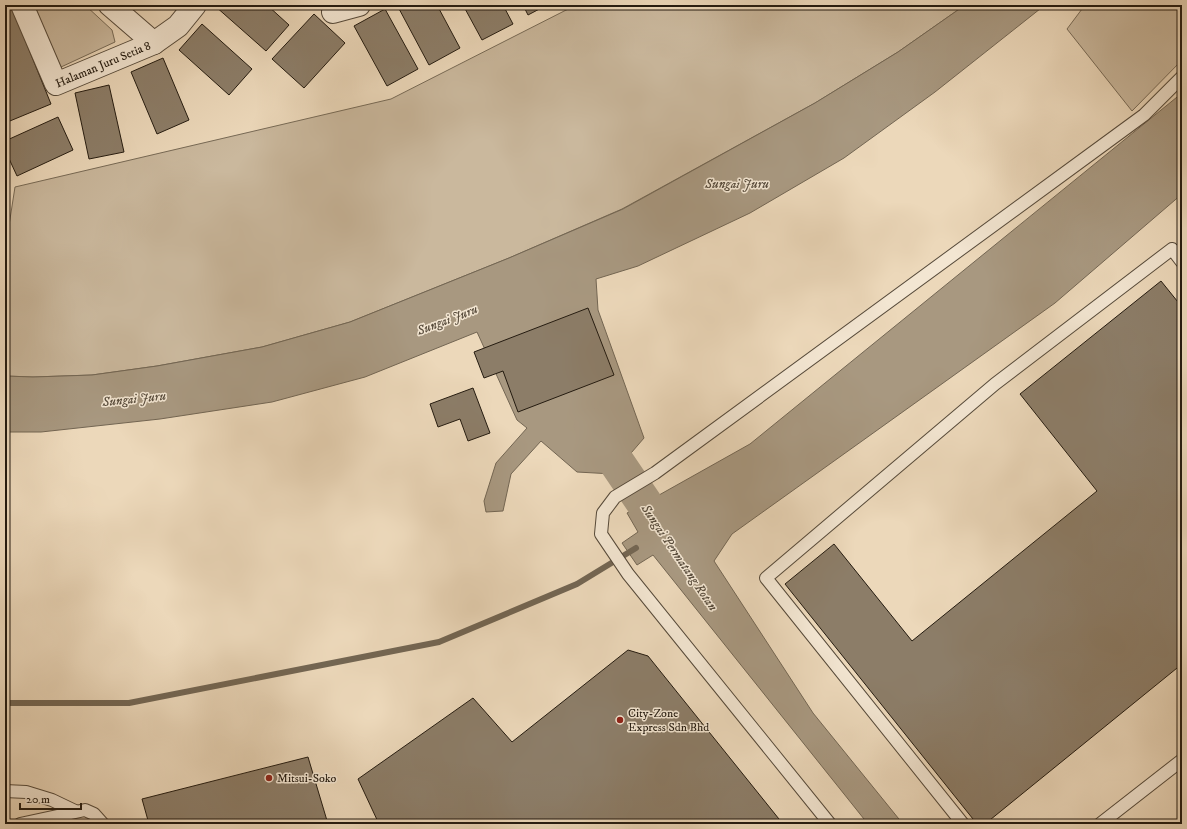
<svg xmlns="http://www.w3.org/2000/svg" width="1187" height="829" font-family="'IM FELL DW Pica',serif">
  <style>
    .green { fill: #cab89d; stroke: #776a56 }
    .water { fill: #a89880; stroke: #736653 }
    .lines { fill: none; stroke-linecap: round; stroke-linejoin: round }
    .stream { stroke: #736653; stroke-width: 6 }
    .river { stroke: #a89880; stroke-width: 36 }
    .building { fill: #8c7d68; stroke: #241b10 }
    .service-casing { stroke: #564a3a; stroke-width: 14 }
    .minor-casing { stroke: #564a3a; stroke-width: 24 }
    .service { stroke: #f3e6d2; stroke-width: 12 }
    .minor { stroke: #f3e6d2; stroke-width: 22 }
    .poi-dot { fill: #8f2418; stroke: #f3e6d2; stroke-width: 1.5 }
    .labels { text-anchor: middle; stroke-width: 3; stroke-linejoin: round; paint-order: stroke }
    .street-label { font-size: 12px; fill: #241b10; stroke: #f3e6d2 }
    .poi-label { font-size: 12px; fill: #241b10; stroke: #f3e6d2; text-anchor: start }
    .water-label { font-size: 13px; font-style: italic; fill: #594d3d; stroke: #f3e6d2 }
  </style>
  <rect width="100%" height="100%" fill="#ecd8ba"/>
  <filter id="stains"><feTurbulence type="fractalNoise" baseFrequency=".005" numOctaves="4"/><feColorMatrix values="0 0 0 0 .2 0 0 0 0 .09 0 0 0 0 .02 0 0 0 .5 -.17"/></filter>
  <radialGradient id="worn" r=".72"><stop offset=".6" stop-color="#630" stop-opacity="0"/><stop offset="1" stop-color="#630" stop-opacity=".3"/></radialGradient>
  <g class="green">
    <path d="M31,5h54l27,25 3,12 -54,25 -5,-3z"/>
    <path d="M576,5h389l-67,47 -83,51 -193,106 -113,49 -159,64 -88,25 -105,19 -65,9 -59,2 -28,-1v-125l10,-64 376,-88z"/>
    <path d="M1085,5h97v55l-50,51 -65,-82z"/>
  </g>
  <g class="water">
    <path d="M965,5h80l-110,87 -91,66 -94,55 -112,53 -42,13 2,31 46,128 -31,36 -36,-2 -36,-31 -30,33 -8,37 -17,1 -2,-11 12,-38 31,-35 -10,-8 -40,-88 -112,45 -93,25 -112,17 -119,13h-36v-56l28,1 59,-2 65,-9 105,-19 88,-25 159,-64 114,-49 192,-106 83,-51z"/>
    <path d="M1182,93v101l-127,109 -323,231 -18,27 99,152 90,111h-35l-215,-269 -16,10 -15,-22 16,-11 -11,-19 123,-69z"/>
  </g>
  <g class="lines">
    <path class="stream" d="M5,703h124l310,-61 138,-58 59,-36"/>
    <path class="river" d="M592,426l80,118"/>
  </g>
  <g class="building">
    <path d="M5,5h6l40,99 -46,19z"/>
    <path d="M216,5h51l22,20 -23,26 -51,-45z"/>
    <path d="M397,5h40l23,43 -31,17z"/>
    <path d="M463,5h40l10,19 -31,16z"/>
    <path d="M523,5h24l-19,10z"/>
    <path d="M385,9l33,60 -31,17 -33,-60z"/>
    <path d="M314,14l31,29 -41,45 -32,-29z"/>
    <path d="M202,24l50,45 -23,26 -50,-45z"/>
    <path d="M163,58l26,62 -32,14 -26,-62z"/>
    <path d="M109,85l15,67 -35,7 -14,-66z"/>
    <path d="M58,117l15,33 -56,26 -12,-26v-9z"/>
    <path d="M1161,281l21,26v357l-197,160h-8l-192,-240 49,-40 78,97 185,-150 -77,-97z"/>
    <path d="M588,308l26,67 -96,37 -15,-41 -19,7 -10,-26z"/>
    <path d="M473,388l17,45 -22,8 -8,-22 -22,8 -8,-23z"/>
    <path d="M628,650l20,6 135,168h-404l-21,-45 115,-81 39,44z"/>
    <path d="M308,757l20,67h-179l-7,-25z"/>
  </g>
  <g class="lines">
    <defs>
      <g id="service">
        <path d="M5,791l21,1 26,8 23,11"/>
        <path d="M20,824l65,-14 9,4 9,10"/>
        <path d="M830,824l-202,-250 -27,-40 2,-21 12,-16 40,-24 489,-358 38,-38"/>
        <path d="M963,824l-197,-246 229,-194 177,-135 10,13"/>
        <path d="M1100,824l82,-64"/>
      </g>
      <g id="minor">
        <path id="s1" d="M22,5l34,79 98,-41 24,-17 17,-21"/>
        <path d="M110,5l44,38"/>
        <path d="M333,12l26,-7"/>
      </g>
    </defs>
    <use href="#service" class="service-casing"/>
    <use href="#minor" class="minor-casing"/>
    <use href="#service" class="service"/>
    <use href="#minor" class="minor"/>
  </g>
  <g class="poi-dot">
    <circle cx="620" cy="720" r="4"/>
    <circle cx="269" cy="778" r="4"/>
  </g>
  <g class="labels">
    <g class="street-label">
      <text dy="4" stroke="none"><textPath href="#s1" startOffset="137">Halaman Juru Setia 8</textPath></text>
    </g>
    <g class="poi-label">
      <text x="628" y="717">City-Zone<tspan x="628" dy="14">Express Sdn Bhd</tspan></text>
      <text x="277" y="782">Mitsui-Soko</text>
    </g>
    <g class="water-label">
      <text x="737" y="188">Sungai Juru</text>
      <text transform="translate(447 319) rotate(-21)" y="5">Sungai Juru</text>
      <text transform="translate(134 398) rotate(-6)" y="5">Sungai Juru</text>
      <text transform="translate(680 557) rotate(56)" y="5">Sungai Permatang Rotan</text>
    </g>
  </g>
  <rect width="1187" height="829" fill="none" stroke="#ecd8ba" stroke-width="20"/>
  <rect x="6" y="6" width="1175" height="817" fill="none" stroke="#241b10" stroke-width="2"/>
  <rect x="10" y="10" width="1167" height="809" fill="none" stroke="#241b10"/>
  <path d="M20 803v6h61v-6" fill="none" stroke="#241b10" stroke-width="2"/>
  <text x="26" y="803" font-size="12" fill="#241b10" stroke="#f3e6d2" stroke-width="3" paint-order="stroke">20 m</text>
  <rect width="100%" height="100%" filter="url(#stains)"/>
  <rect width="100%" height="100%" fill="url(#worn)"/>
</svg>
